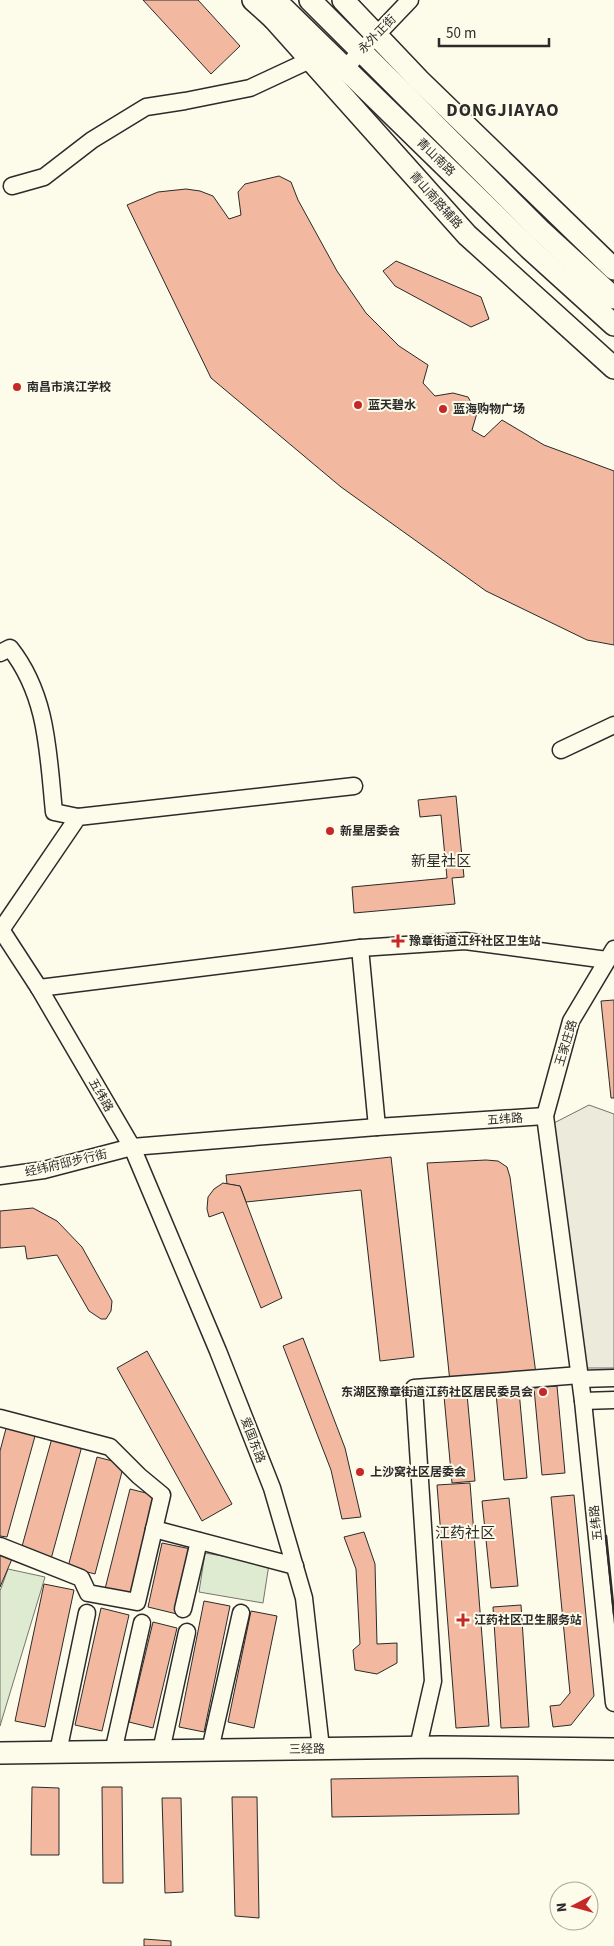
<svg xmlns="http://www.w3.org/2000/svg" width="614" height="1946" font-family="'Source Sans 3','Noto Sans SC',sans-serif">
  <style>
    .green { fill: #deebd1; stroke: #74746e }
    .parking { fill: #eceadb; stroke: #74746e }
    .building { fill: #f2b8a0; stroke: #2b2b2b }
    .lines { fill: none; stroke-linecap: round; stroke-linejoin: round }
    .minor-casing { stroke: #2b2b2b; stroke-width: 19 }
    .major-casing { stroke: #2b2b2b; stroke-width: 24 }
    .minor { stroke: #fdfbea; stroke-width: 16 }
    .major { stroke: #fdfbea; stroke-width: 21 }
    .wall { stroke: #2b2b2b; stroke-width: 2.5 }
    .poi-dot { fill: #c62828; stroke: #fdfbea; stroke-width: 2 }
    .labels { text-anchor: middle; stroke-width: 4; stroke-linejoin: round; paint-order: stroke }
    .street-label { font-size: 12px; fill: #2b2b2b; stroke: #fdfbea }
    .poi-label { font-size: 12px; font-weight: bold; fill: #2b2b2b; stroke: #fdfbea; text-anchor: start }
    .quarter-label { font-size: 15px; fill: #2b2b2b; stroke: #fdfbea }
    .district-label { font-size: 18px; font-weight: bold; letter-spacing: 1px; fill: #2b2b2b; stroke: #fdfbea }
  </style>
  <rect width="100%" height="100%" fill="#fdfbea"/>
  <g class="green">
    <path d="M205,1553l64,11 -6,39 -64,-11z"/>
    <path d="M8,1569l37,8 -45,149v-135z"/>
  </g>
  <path class="parking" d="M589,1105l25,9v254h-29l-31,-245z"/>
  <g class="building">
    <path d="M143,0h55l42,46 -29,28z"/>
    <path d="M279,176l12,6 7,18 39,71 29,42 33,33 29,19 -5,18 12,13 18,-3 15,4 9,16 -5,17 12,7 18,-17 42,25 70,26v174l-27,-5 -101,-49 -145,-104 -130,-109 -84,-173 31,-13 28,-3 14,2 13,5 16,23 12,-4 -3,-23 7,-8z"/>
    <path d="M396,261l85,36 8,22 -18,8 -76,-41 -12,-15z"/>
    <path d="M456,796l8,81 -12,1 3,26 -101,9 -2,-26 95,-9 -6,-63 -21,2 -2,-17z"/>
    <path d="M614,1000v98h-3l-10,-97z"/>
    <path d="M391,1157l23,200 -34,4 -19,-171 -115,12 -6,-16 -13,-2 -1,-9z"/>
    <path d="M486,1160l12,1 9,6 3,10 26,197 -86,8 -23,-219z"/>
    <path d="M223,1183l17,3 42,112 -21,10 -38,-96 -14,5 -2,-8 1,-12 6,-8z"/>
    <path d="M33,1208l24,13 25,26 30,54 -1,10 -5,8h-5l-12,-8 -32,-56 -30,4 -2,-13 -25,2v-37z"/>
    <path d="M303,1338l42,110 16,69 -19,2 -11,-49 -48,-124z"/>
    <path d="M147,1351l85,153 -30,17 -85,-153z"/>
    <path d="M557,1386l8,87 -23,2 -8,-87z"/>
    <path d="M519,1391l8,87 -23,2 -8,-87z"/>
    <path d="M467,1394l8,87 -23,2 -8,-87z"/>
    <path d="M8,1421l29,8 -30,108 -7,-1v-85z"/>
    <path d="M52,1438l30,8 -31,113 -30,-9z"/>
    <path d="M97,1457l27,7 -29,110 -27,-7z"/>
    <path d="M470,1483l19,243 -33,2 -19,-243z"/>
    <path d="M130,1489l28,7 -27,105 -27,-8z"/>
    <path d="M574,1495l20,201 -23,29 -18,2 -3,-21 10,-1 10,-12 -19,-196z"/>
    <path d="M509,1498l9,88 -27,2 -9,-87z"/>
    <path d="M364,1532l11,32 2,80 20,-1v20l-20,11 -22,-4 -2,-20 7,-6 -4,-75 -12,-32z"/>
    <path d="M162,1543l29,6 -14,65 -29,-7z"/>
    <path d="M0,1554l12,5 -12,28z"/>
    <path d="M44,1584l30,6 -29,137 -30,-6z"/>
    <path d="M204,1601l26,5 -26,126 -25,-5z"/>
    <path d="M521,1605l8,122 -28,1 -8,-121z"/>
    <path d="M101,1608l28,7 -27,116 -27,-6z"/>
    <path d="M251,1611l26,5 -23,112 -26,-6z"/>
    <path d="M153,1622l24,6 -24,100 -24,-6z"/>
    <path d="M518,1776l1,38 -187,3 -1,-38z"/>
    <path d="M32,1787l27,1v67h-28z"/>
    <path d="M102,1787h20l1,96h-20z"/>
    <path d="M232,1797h25l2,121 -24,-2z"/>
    <path d="M162,1798h19l2,94 -18,1z"/>
    <path d="M144,1939l27,2v5h-27z"/>
  </g>
  <g class="lines">
    <defs>
      <g id="minor">
        <path d="M345,68l65,-68"/>
        <path d="M12,186l32,-9 48,-37 54,-33 39,-6 65,-13 60,-28"/>
        <path d="M0,653l10,-5c38,48 38,106 44,164l24,5"/>
        <path d="M561,750l53,-25"/>
        <path d="M0,928l39,60 93,159 86,204 54,137 32,110 17,150"/>
        <path d="M1,930l77,-113 276,-31"/>
        <path d="M360,948l17,179"/>
        <path d="M614,949l-43,72 -26,95 38,285 31,302"/>
        <path d="M39,988l321,-40 105,-7 142,19"/>
        <path d="M0,1176l44,-6 88,-23 245,-20 168,-11"/>
        <path d="M580,1379l34,-1"/>
        <path d="M583,1401l31,-1"/>
        <path d="M0,1418l110,29 29,29 23,19 -25,107 -49,-9 -7,-15 -81,-32"/>
        <path d="M154,1529l141,37"/>
        <path d="M183,1609l16,-68"/>
        <path d="M418,1747l15,-66 -19,-293 166,-13"/>
        <path d="M210,1750l31,-137"/>
        <path d="M161,1751l26,-119"/>
        <path d="M58,1752l29,-139"/>
        <path d="M113,1752l29,-129"/>
      </g>
      <g id="major">
        <path d="M253,0l20,18 12,2"/>
        <path d="M275,0l254,248 85,77"/>
        <path d="M310,0l230,230 74,68"/>
        <path d="M343,0l76,80 195,189"/>
        <path d="M273,18l194,217 147,133"/>
        <path d="M0,1753l441,-6 173,2"/>
      </g>
    </defs>
    <use href="#minor" class="minor-casing"/>
    <use href="#major" class="major-casing"/>
    <use href="#minor" class="minor"/>
    <use href="#major" class="major"/>
    <path class="wall" d="M606,1536l8,78"/>
  </g>
  <g class="poi-dot">
    <circle cx="17" cy="387" r="5"/>
    <circle cx="358" cy="405" r="5"/>
    <circle cx="443" cy="409" r="5"/>
    <circle cx="330" cy="831" r="5"/>
    <path d="M395.5 933.5h5v5h5v5h-5v5h-5v-5h-5v-5h5z"/>
    <circle cx="543" cy="1392" r="5"/>
    <circle cx="360" cy="1472" r="5"/>
    <path d="M460.5 1612.5h5v5h5v5h-5v5h-5v-5h-5v-5h5z"/>
  </g>
  <g class="labels">
    <g class="street-label">
      <text transform="translate(377 34) rotate(-46)" y="4">永外正街</text>
      <text transform="translate(436 157) rotate(44)" y="4">青山南路</text>
      <text transform="translate(436 200) rotate(48)" y="4">青山南路辅路</text>
      <text transform="translate(566 1043) rotate(-73)" y="4">王家庄路</text>
      <text transform="translate(101 1095) rotate(60)" y="4">五纬路</text>
      <text transform="translate(505 1119) rotate(-4)" y="4">五纬路</text>
      <text transform="translate(66 1163) rotate(-13)" y="4">经纬府邸步行街</text>
      <text transform="translate(253 1440) rotate(69)" y="4">爱国东路</text>
      <text transform="translate(596 1523) rotate(-96)" y="4">五纬路</text>
      <text transform="translate(307 1749) rotate(-1)" y="4">三经路</text>
    </g>
    <g class="poi-label">
      <text x="27" y="391">南昌市滨江学校</text>
      <text x="368" y="409">蓝天碧水</text>
      <text x="453" y="413">蓝海购物广场</text>
      <text x="340" y="835">新星居委会</text>
      <text x="409" y="945">豫章街道江纤社区卫生站</text>
      <text x="533" y="1396" text-anchor="end">东湖区豫章街道江药社区居民委员会</text>
      <text x="370" y="1476">上沙窝社区居委会</text>
      <text x="474" y="1624">江药社区卫生服务站</text>
    </g>
    <g class="quarter-label">
      <text x="441" y="866">新星社区</text>
      <text x="465" y="1538">江药社区</text>
    </g>
    <g class="district-label">
      <text x="503" y="116">DONGJIAYAO</text>
    </g>
  </g>
  <g transform="translate(574 1906) rotate(264)"><circle r="24" fill="#fdfbea" stroke="#a9a89e"/>
  <path d="M0-4L9 19L0 12L-9 19Z" fill="#c62828"/>
  <text y="-8" font-size="14" font-weight="bold" text-anchor="middle" fill="#2b2b2b">N</text>
  </g>
  <path d="M439 38v8h110v-8" fill="none" stroke="#2b2b2b" stroke-width="2.5"/>
  <text x="446" y="38" font-size="15" fill="#2b2b2b" stroke="#fdfbea" stroke-width="4" paint-order="stroke">50 m</text>
</svg>
